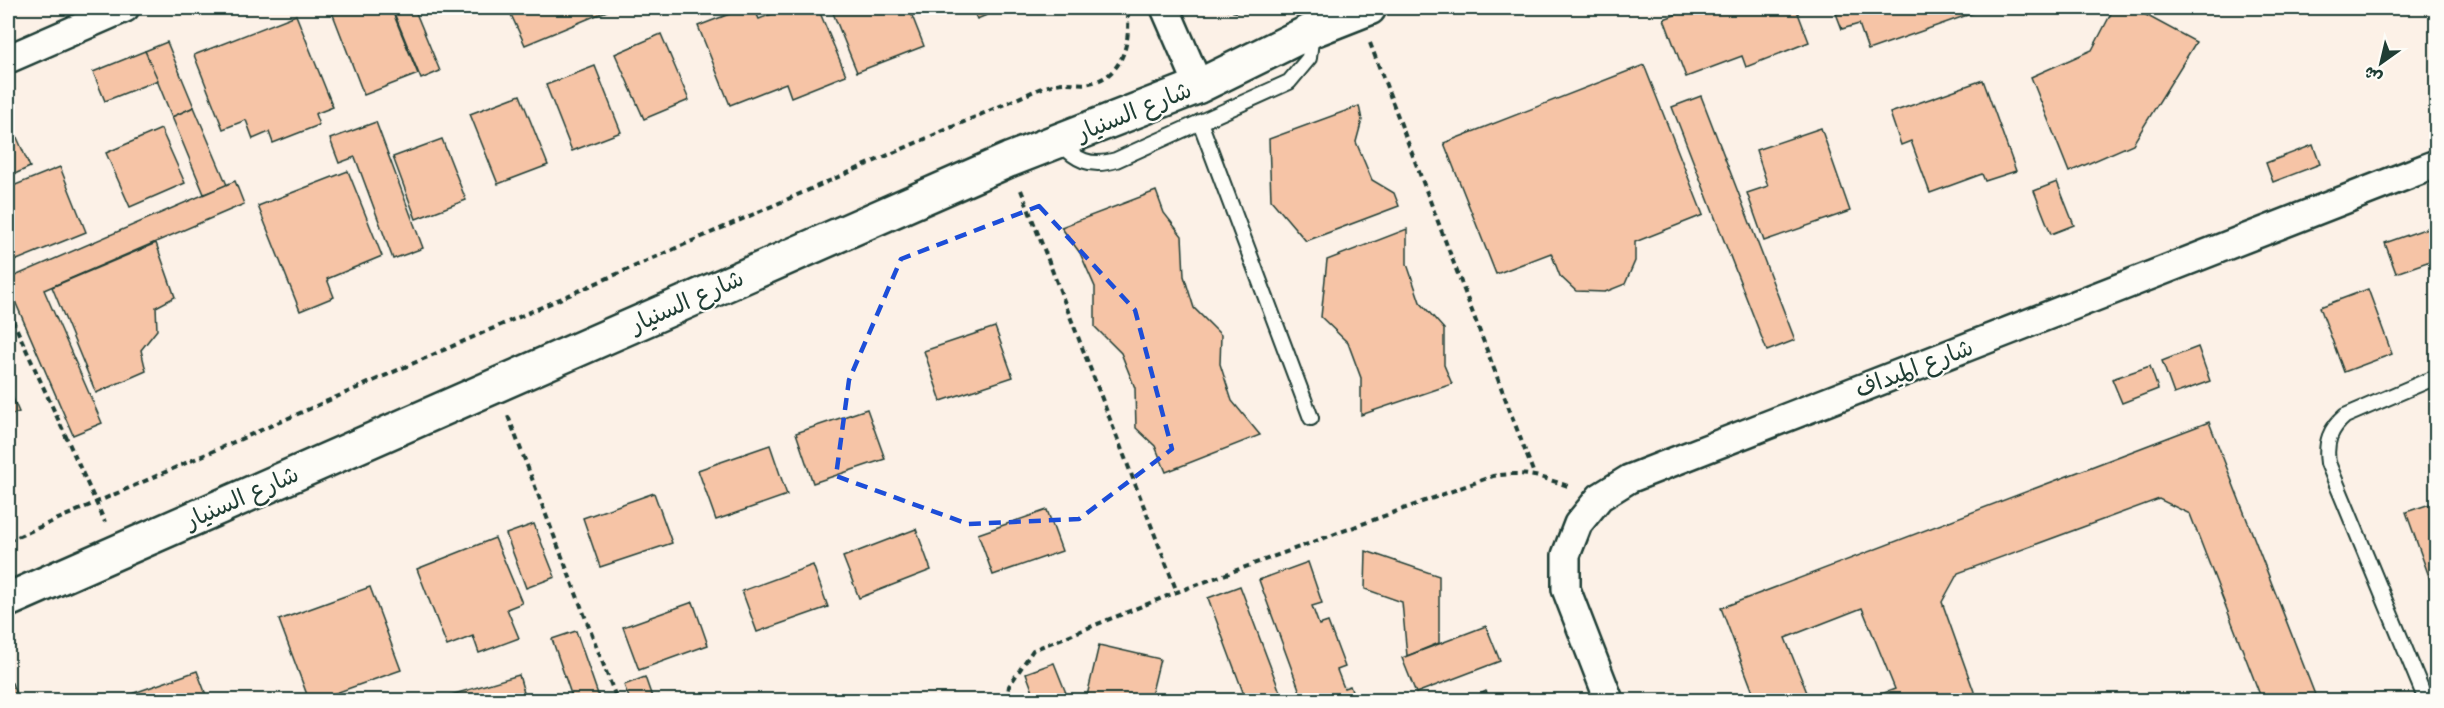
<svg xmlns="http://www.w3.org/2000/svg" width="2444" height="708" font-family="Mynerve,'Playpen Sans Arabic',sans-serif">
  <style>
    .building { fill: #f6c4a6; stroke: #1f3d34; stroke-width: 1.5 }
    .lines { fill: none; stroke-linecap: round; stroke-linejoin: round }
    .lane-casing { stroke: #1f3d34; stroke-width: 18 }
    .street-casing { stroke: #1f3d34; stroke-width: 32 }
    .secondary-casing { stroke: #1f3d34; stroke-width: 38 }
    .path { stroke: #1f3d34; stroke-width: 4; stroke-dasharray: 6 4.5; stroke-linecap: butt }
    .lane { stroke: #fdfcf7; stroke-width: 14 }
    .street { stroke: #fdfcf7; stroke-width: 27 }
    .secondary { stroke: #fdfcf7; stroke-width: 33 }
    .marked { fill: none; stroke: #1d4ed8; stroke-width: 4.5; stroke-dasharray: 12 8; stroke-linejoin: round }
    .labels { text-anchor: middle; stroke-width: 4.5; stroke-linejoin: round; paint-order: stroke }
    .street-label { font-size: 24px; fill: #1f3d34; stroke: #fdfcf7 }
  </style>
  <rect width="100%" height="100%" fill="#fcf1e7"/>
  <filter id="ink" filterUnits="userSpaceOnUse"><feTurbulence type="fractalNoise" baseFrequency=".0167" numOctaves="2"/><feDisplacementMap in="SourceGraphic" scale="12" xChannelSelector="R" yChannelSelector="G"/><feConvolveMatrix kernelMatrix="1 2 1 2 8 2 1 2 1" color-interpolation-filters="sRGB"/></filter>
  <g filter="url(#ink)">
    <g class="building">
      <path d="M343,8h48l27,66 -54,21 -32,-83z"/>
      <path d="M392,8h22l26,63 -19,8z"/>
      <path d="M508,8h106l-89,37z"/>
      <path d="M745,8h9l5,11 28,-11h31l28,67 -55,22 -5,-14 -56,22 -32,-79z"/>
      <path d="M831,8h78l15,38 -67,26z"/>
      <path d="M972,8h32l-27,11z"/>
      <path d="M1693,8h103l13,34 -63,25 -4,-11 -56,21 -22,-58z"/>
      <path d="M1834,8h141l1,4 -108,38 -9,-26 -17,5z"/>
      <path d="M2114,8h19l63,34 -63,102 -64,28 -38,-95 61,-27z"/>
      <path d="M296,15l37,92 -18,7 4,11 -46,18 -4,-11 -16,7 -7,-19 -23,9 -29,-74z"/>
      <path d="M661,34l28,66 -45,19 -29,-65z"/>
      <path d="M167,42l27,65 -22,10 -27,-66z"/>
      <path d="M145,51l13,29 -53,21 -12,-29z"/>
      <path d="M1644,65l59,150 -68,27v19l-10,23 -20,8 -29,-1 -16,-15 -9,-23 -55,21 -52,-131z"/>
      <path d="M595,66l26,66 -49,19 -26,-66z"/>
      <path d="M1983,80l33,91 -31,10 -3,-7 -52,19 -19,-52 -10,4 -11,-32z"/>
      <path d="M520,95l28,70 -50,19 -28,-70z"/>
      <path d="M1701,96l94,244 -28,11 -95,-244z"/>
      <path d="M1359,106l3,14 -6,22 16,38 22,13 5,13 -93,35 -35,-41 -2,-61z"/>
      <path d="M194,107l33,78 -23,9 -32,-77z"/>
      <path d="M8,117l22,50 -22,10z"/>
      <path d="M376,122l47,126 -30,11 -38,-102 -16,6 -9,-24z"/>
      <path d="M1821,128l29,83 -86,30 -17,-48 21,-7 -12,-36z"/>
      <path d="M161,129l24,54 -55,24 -24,-54z"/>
      <path d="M442,139l24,61 -50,19 -23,-62z"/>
      <path d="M2313,145l7,19 -47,18 -7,-19z"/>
      <path d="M60,167l26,65 -74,30 -4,-10v-64z"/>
      <path d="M348,171l34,85 -55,23 7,18 -34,14 -42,-105z"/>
      <path d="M235,181l9,23 -200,86 58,133 -29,12 -65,-150v-6z"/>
      <path d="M2057,182l17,43 -23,9 -17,-43z"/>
      <path d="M1156,191l8,22 18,23 2,40 10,32 27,27 -1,29 12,37 28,34 -94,37 -11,-26 -19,-18 -1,-40 -14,-35 -26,-26v-40l-15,-34 -19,-26z"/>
      <path d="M2436,225v34l-40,14 -11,-30z"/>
      <path d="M1407,229v35l13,38 24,27v36l8,19 -91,31v-37l-13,-35 -27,-26 6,-57z"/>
      <path d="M156,243l19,54 -19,10 1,23 -16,20 5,21 -50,22 -44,-106z"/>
      <path d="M2368,289l24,65 -48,18 -24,-65z"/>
      <path d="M995,327l18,50 -72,24 -17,-50z"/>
      <path d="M2198,347l12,34 -36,13 -12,-33z"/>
      <path d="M2150,366l8,23 -36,14 -10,-24z"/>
      <path d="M8,387l11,25 -11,4z"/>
      <path d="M867,409l18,50 -72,24 -17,-50z"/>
      <path d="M2209,422l108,278h-55l-72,-186 -31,-15 -201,74 -16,29 35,98h-112l30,-11 -33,-81 -77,30 25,62h-54l-35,-92z"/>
      <path d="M770,445l17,50 -71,25 -18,-50z"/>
      <path d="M654,493l18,50 -72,24 -17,-49z"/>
      <path d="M2436,502v94l-30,-84z"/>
      <path d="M1047,510l15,41 -69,24 -15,-41z"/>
      <path d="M534,524l21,53 -29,11 -20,-54z"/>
      <path d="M916,529l15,41 -72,28 -16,-41z"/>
      <path d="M495,538l27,65 -15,6 12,29 -40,15 -6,-17 -26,10 -30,-77z"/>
      <path d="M1366,551l73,25v67l-32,13 -5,-54 -37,-13z"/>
      <path d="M1308,562l14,41 -10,3 7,19 9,-3 17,45 -8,3 7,18 6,-2 5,14h-52l-44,-120z"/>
      <path d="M813,565l15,42 -71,25 -15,-41z"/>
      <path d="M1240,586l43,114h-37l-38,-102z"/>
      <path d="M370,587l31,83 -85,30h-7l-30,-80z"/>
      <path d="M693,602l15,43 -69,25 -16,-43z"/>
      <path d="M1486,626l14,35 -84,32 -14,-35z"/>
      <path d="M576,631l24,69h-27l-21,-61z"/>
      <path d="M1099,645l61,14 -10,41h-64z"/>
      <path d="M1054,663l12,30 -20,7h-10l-10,-27z"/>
      <path d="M197,671l11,29h-94z"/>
      <path d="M519,675l7,25h-92z"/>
      <path d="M645,677l8,23h-23l-6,-15z"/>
      <path d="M12,683l6,17h-10v-15z"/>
      <path d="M1486,691l5,9h-22z"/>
    </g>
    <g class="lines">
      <defs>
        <g id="lane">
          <path d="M1200,122l111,296"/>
          <path d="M1059,142c17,18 31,26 57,18l173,-78 20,-24 3,-27"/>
          <path d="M2426,700l-98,-237c-3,-21 2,-34 17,-47l91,-39"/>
        </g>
        <g id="street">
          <path d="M1165,8l34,78"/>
          <path d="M8,59l117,-51"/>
          <path d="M1609,700l-43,-111v-34l12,-31 22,-27 29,-18 807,-315"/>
        </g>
        <path id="secondary" d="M8,600l1001,-440 190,-74 114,-56 56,-22"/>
      </defs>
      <use href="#lane" class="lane-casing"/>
      <use href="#street" class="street-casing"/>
      <use href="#secondary" class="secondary-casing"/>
      <g class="path">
        <path d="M1222,8l14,3 21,-3"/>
        <path d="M1370,43l164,431"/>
        <path d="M1021,190l156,402"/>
        <path d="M8,310l97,212"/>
        <path d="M508,416l109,284"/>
        <path d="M8,541l1031,-452c9,-3 18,-6 27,-6 10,0 20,2 28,-1 32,-9 37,-47 33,-74"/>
        <path d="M1007,700l2,-14 24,-36 144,-58 316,-116c31,-5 46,0 75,10"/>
      </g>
      <use href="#lane" class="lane"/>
      <use href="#street" class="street"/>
      <use href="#secondary" class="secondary"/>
    </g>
  </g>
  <path class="marked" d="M1039,206l96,104 37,139 -93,70 -111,5 -132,-48 13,-96 52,-121z"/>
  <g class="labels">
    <g class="street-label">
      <text transform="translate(1134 111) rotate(-22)" y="8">شارع السنيار</text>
      <text transform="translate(687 301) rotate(-24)" y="8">شارع السنيار</text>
      <text transform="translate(1914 368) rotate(-21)" y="8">شارع الميداف</text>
      <text transform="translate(242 497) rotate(-24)" y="8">شارع السنيار</text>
    </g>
  </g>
  <rect width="2444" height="708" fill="none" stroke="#fdfcf7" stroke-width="30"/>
  <rect x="15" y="15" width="2414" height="678" fill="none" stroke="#1f3d34" stroke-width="2" filter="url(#ink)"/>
  <g transform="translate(2381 63) rotate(214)" stroke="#fdfcf7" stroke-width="4.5" paint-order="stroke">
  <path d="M0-4.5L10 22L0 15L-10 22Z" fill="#1f3d34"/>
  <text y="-9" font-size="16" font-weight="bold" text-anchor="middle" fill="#1f3d34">ش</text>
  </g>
</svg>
